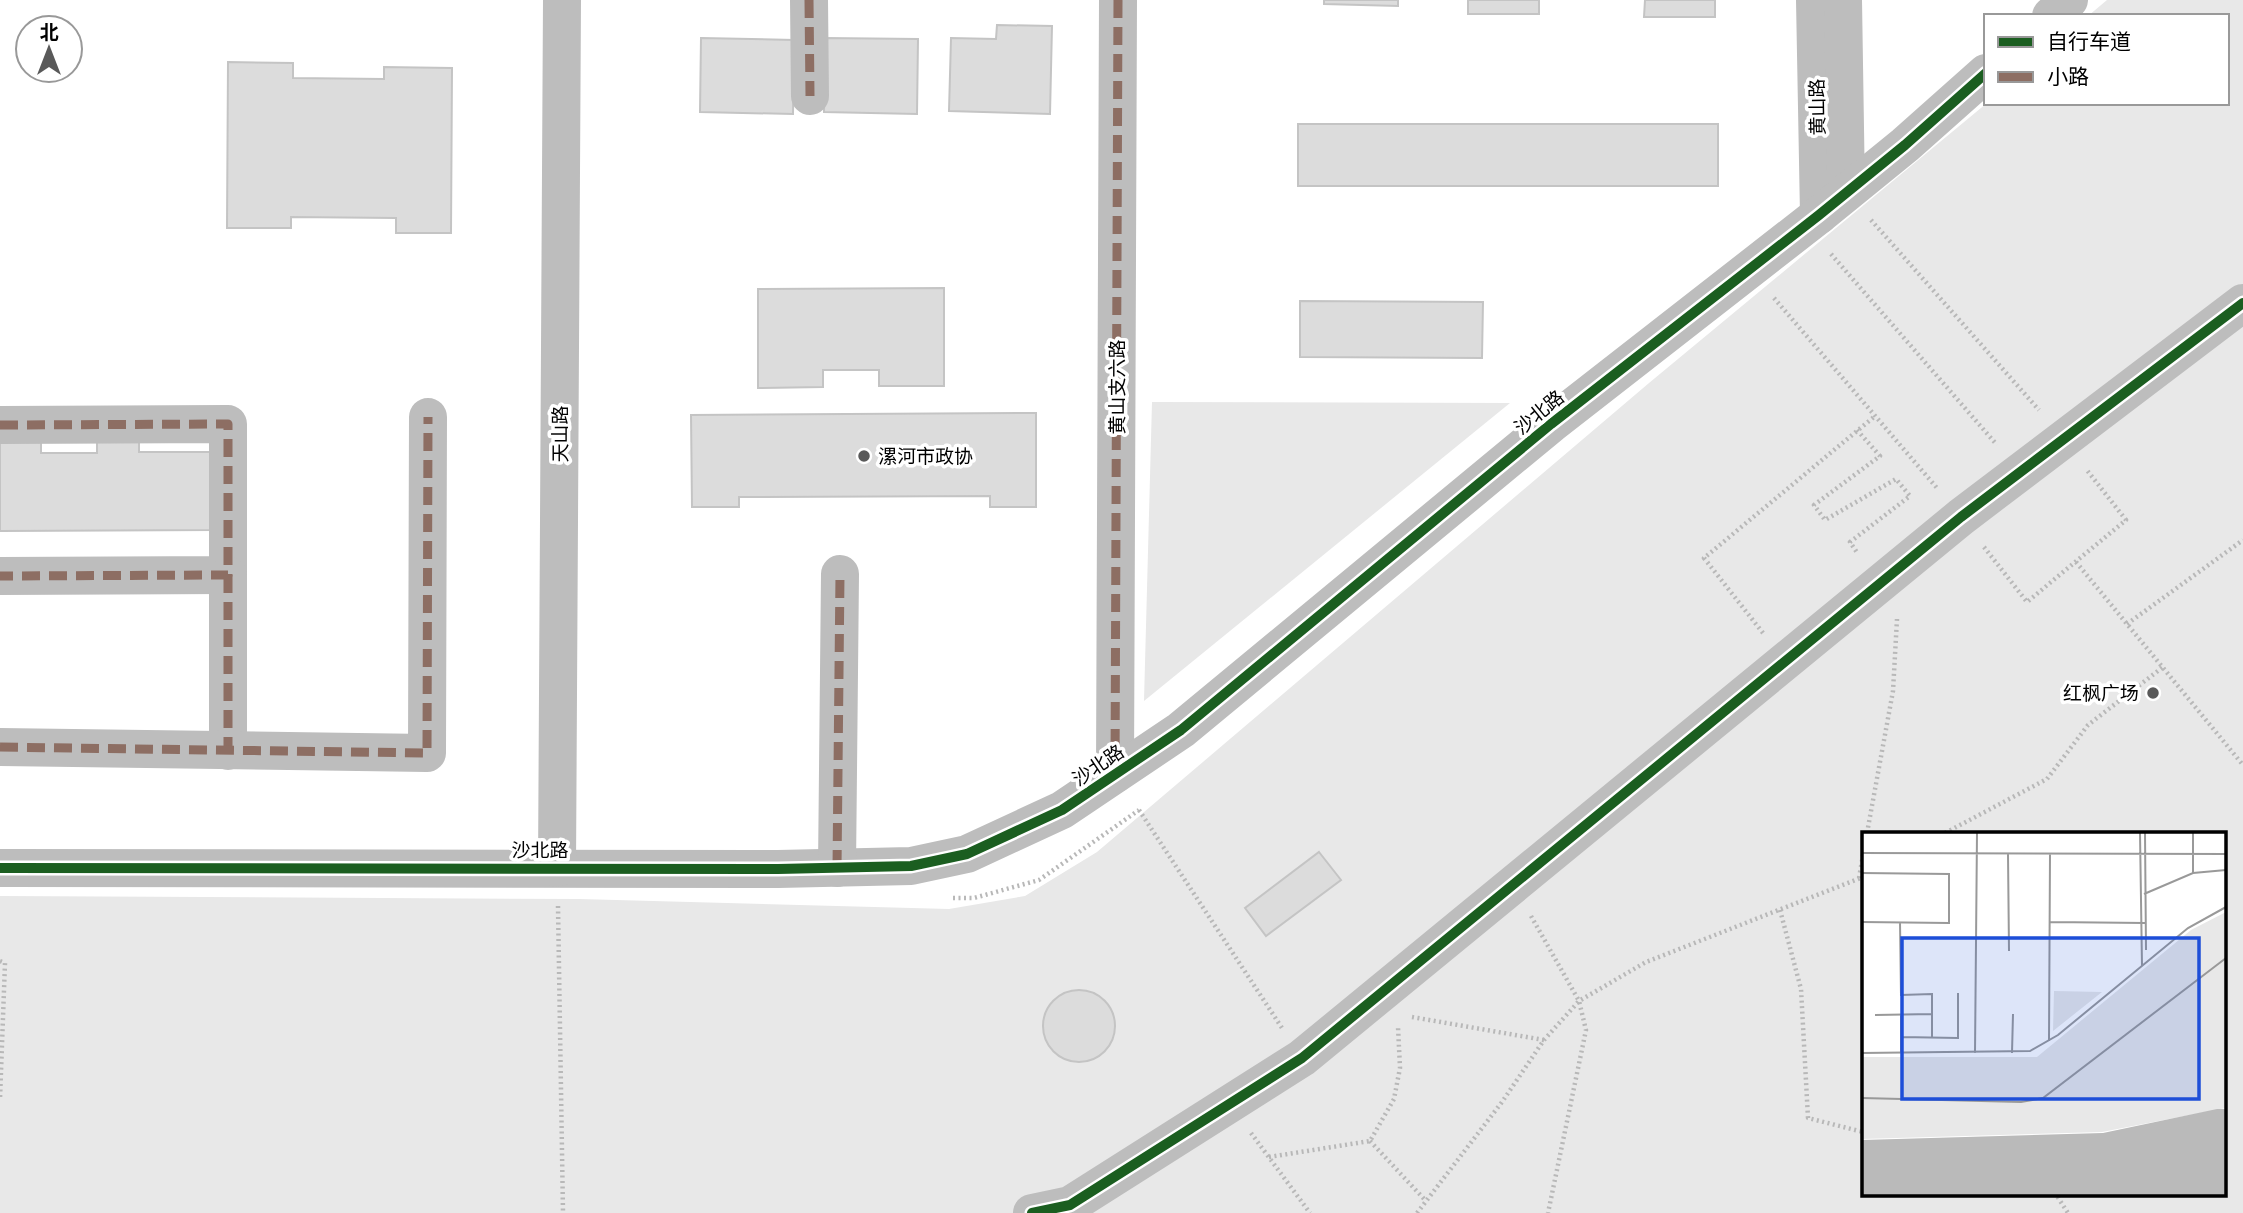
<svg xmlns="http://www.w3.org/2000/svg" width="2243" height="1213" font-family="Figtree,'Noto Sans SC',sans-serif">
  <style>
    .green { fill: #e8e8e8; fill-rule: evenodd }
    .building { fill: #dcdcdc; stroke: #c4c4c4; stroke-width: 2 }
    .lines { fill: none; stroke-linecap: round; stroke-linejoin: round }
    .path { stroke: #b8b8b8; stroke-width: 4.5; stroke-dasharray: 2 3.5; stroke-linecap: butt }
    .minor { stroke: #bdbdbd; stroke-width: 38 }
    .quiet { stroke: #8d6e63; stroke-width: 9; stroke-dasharray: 18 9; stroke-linecap: butt }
    .cycleway-casing { stroke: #fff; stroke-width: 15 }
    .cycleway { stroke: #1b5e20; stroke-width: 10 }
    .poi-dot { fill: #595959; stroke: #fff; stroke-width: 2.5 }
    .labels { text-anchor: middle; stroke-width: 7; stroke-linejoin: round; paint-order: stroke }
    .street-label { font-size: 19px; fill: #000; stroke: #fff }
    .poi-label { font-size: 19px; fill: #000; stroke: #fff; text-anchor: start }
    .inset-road { fill: none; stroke: #999; stroke-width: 2 }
    .view { fill: #1d4ed8; fill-opacity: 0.15; stroke: #1d4ed8; stroke-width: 3.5 }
    .inset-edge { fill: none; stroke: #000; stroke-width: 3.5 }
  </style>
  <rect width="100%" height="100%" fill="#fff"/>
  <g class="green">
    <path d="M2107,0h136v1213h-2243v-317l579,3 370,10 76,-13 72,-44 552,-469 338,-280h240v-87h-139zM1863,833h361v361h-361z"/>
    <path d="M1152,402l358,1 -366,298z"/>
  </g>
  <g class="building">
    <path d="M1324,0h74v6l-74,-2z"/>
    <rect x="1468" y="0" width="71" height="14"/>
    <path d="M1645,0h70v17h-71z"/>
    <path d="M997,25l55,1 -2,88 -101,-3 2,-73 45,1z"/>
    <path d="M701,38l93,2 -1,74 -93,-2z"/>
    <path d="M825,38l93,1 -1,75 -93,-2z"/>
    <path d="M228,62l65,1v15l91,1v-12l68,1 -1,165h-55v-15l-105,-1v11h-64z"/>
    <rect x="1298" y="124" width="420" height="62"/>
    <path d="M944,288v98h-65v-16h-56v17l-65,1v-99z"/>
    <path d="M1300,301l183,1 -1,56 -182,-1z"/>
    <path d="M1036,413v94h-46v-11l-251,1v10h-47l-1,-92z"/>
    <path d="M0,437h41v16h56v-15h42v14h75l1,78 -215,1z"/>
    <path d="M1319,852l22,28 -75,56 -21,-28z"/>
    <circle cx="1079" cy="1026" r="36"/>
  </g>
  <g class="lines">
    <g class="path">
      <path d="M1871,220l168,190"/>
      <path d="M1831,254l166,191"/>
      <path d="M1774,298l163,190"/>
      <path d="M1857,430l23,26 -66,49 11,15 71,-41 14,17 -60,46 8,12"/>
      <path d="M1984,547l43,55 99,-82 -40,-51"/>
      <path d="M2076,562l167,203"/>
      <path d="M2127,624l116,-84"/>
      <path d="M1763,633l-59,-75 171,-142"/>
      <path d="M1139,810l143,218"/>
      <path d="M1867,833l26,-142 4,-72"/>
      <path d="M1945,833l102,-54 41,-54 75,-58"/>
      <path d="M1859,878l4,-23"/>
      <path d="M953,898h21l65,-18 100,-70"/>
      <path d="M558,906l5,307"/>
      <path d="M1780,910l21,79 7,129 55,14"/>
      <path d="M1531,916l48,85 7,29 -38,183"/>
      <path d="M0,961l5,2 -5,136"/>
      <path d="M1412,1017l132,23"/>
      <path d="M1251,1133l59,80"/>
      <path d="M1370,1141l56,60"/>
      <path d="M1269,1157l101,-16 24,-42 6,-31 -2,-41"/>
      <path d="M2053,1194l4,2 11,17"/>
      <path d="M1417,1213l85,-111 42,-62 35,-39 67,-39 217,-85"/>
    </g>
    <g class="minor">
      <path d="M809,0l1,96"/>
      <path d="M1815,0l4,215"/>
      <path d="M1843,0l3,191"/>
      <path d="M2051,16l18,-16"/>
      <path d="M0,425l228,-1v151l-228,1"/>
      <path d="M228,575v176"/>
      <path d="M0,747l427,6 1,-336"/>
      <path d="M1115,774l3,-774"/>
      <path d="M0,868l778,1 133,-3 56,-12 95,-44 119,-80 370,-306 268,-209 86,-70 81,-72"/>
      <path d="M557,868l5,-868"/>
      <path d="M837,868l3,-294"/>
      <path d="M1032,1213l38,-8 232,-147 659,-541 282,-214"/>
    </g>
    <g class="quiet">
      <path d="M809,0l1,96"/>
      <path d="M0,425l228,-1v151l-228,1"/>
      <path d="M228,575v176"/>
      <path d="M0,747l427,6 1,-336"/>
      <path d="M1115,774l3,-774"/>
      <path d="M837,868l3,-294"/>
    </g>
    <defs>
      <g id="cycleway">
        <path d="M0,868l778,1 133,-3 56,-12 95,-44 119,-80 370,-306 268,-209 86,-70 81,-72"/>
        <path d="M1032,1213l38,-8 232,-147 659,-541 282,-214"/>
      </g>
    </defs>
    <use href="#cycleway" class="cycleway-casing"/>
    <use href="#cycleway" class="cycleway"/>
  </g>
  <g class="poi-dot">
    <circle cx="864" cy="456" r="7"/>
    <circle cx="2153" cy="693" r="7"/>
  </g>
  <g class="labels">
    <g class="street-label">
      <text transform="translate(1817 107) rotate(-91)" y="7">黄山路</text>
      <text transform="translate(1117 387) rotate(-90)" y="7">黄山支六路</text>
      <text transform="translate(1539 412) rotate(-39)" y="7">沙北路</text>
      <text transform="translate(560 434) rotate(-90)" y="7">天山路</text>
      <text transform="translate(1098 765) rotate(-34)" y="7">沙北路</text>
      <text x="540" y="857">沙北路</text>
    </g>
    <g class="poi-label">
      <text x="878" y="463">漯河市政协</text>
      <text x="2139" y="700" text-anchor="end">红枫广场</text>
    </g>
  </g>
  <g transform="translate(1862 832)">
    <rect width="364" height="364" fill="#fff"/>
    <path d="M364,80v196l-124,24 -240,7v-82h175l154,-127zM192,159l48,1 -49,39z" fill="#e8e8e8"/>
    <path d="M355,277h9v86h-364v-55l241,-7z" fill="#bababa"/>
    <path class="inset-road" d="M278,1l2,133M283,1l1,117M331,1v40M0,21l364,1M146,22l1,97M0,41l87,1v49l-87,-1M282,62l49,-21 33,-3M188,90l95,1M70,182v24M13,183l57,-1v-20l-31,1 -1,-73M39,183v38M39,205l57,1v-45M187,209l1,-187M0,221l168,-2 28,-16 130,-107 38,-21M113,221l2,-220M150,221l1,-39M0,266l159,4 22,-4 183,-140"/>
    <path class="view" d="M40,106h297v161h-297z"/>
    <rect width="364" height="364" class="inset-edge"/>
  </g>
  <rect x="1984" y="14" width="245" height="91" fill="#ffffff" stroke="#999999" stroke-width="2"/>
  <rect x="1998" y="37" width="35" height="10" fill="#1b5e20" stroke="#999999" stroke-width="2"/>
  <text x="2047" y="49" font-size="21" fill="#000000">自行车道</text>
  <rect x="1998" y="72" width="35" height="10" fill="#8d6e63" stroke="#999999" stroke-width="2"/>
  <text x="2047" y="84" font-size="21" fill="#000000">小路</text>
  <g transform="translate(49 49)"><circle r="33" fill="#ffffff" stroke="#999999" stroke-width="2"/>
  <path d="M0-5L12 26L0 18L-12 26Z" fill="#595959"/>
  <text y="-10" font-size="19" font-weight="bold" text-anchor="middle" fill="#000000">北</text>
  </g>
</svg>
